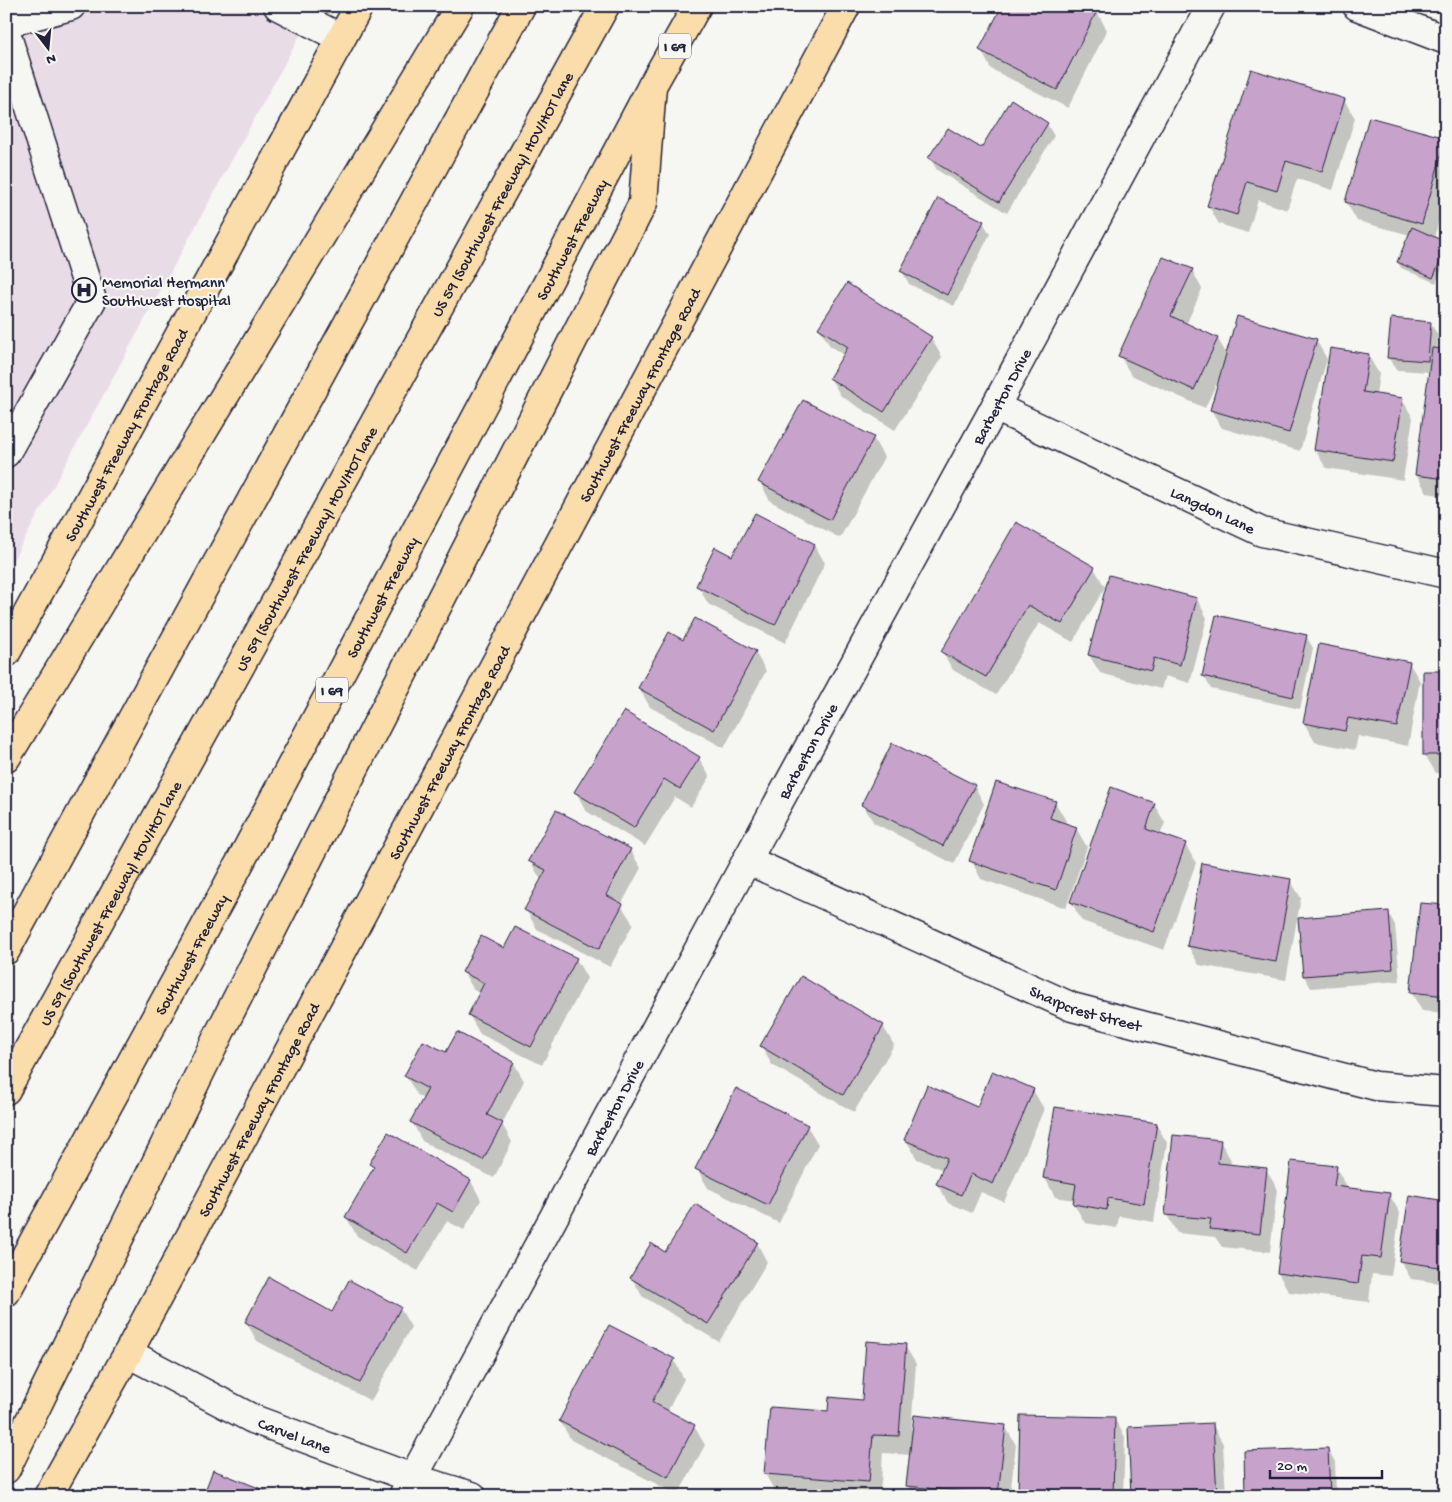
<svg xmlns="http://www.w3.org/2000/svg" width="1452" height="1502" font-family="'Gochi Hand',sans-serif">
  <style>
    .built { fill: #e8dde7 }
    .shadow { fill: #0003 }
    .building { fill: #c7a3cc; stroke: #22223b }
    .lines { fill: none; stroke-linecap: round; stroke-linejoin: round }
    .minor-casing { stroke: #22223b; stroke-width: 31 }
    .major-casing { stroke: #22223b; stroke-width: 31 }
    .highway-casing { stroke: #22223b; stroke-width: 31 }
    .minor { stroke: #f6f6f2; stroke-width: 28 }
    .major { stroke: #fbddab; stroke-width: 28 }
    .highway { stroke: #fbddab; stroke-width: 28 }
    .labels { text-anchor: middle; stroke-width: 4.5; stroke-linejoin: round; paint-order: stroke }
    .shield { fill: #f6f6f2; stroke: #626272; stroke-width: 1 }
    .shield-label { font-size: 15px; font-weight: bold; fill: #22223b }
    .street-label { font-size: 16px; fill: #22223b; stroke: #f6f6f2 }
    .poi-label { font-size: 16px; fill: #22223b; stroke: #f6f6f2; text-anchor: start }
  </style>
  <rect width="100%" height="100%" fill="#f6f6f2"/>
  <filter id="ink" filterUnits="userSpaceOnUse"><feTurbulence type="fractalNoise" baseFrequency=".02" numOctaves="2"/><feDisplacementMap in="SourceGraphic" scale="10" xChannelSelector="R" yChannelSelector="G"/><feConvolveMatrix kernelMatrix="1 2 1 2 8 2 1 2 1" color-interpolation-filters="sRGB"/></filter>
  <g filter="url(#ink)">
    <path class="built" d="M6,6h310l-310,567z"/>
    <g class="shadow">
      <path d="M1097,12l10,18 -39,78 -77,-39 -10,-19z"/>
      <path d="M1344,100l11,18 -22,72 -36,-11 -10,31 -29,-10 -10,33 -29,-9 -11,-19z"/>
      <path d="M1047,124l7,12 -47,77 -70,-43 -7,-12 51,-8z"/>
      <path d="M1445,139l1,56 -12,43 12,5v18l-10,22 -35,-15 -3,-6 12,-27 -53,-14 -11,-19z"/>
      <path d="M983,222l7,12 -36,72 -45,-22 -7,-13z"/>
      <path d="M1192,270l10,19 -16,36 32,14 9,16 89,-15 11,19 -27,92 -78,-23 -11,-18 9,-29 -2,-1 -13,28 -74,-33 -11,-19z"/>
      <path d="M1430,323l8,12 -1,15 9,1v145l-19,-3 -11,-19 14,-102 -34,-2 -8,-13z"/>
      <path d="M819,328l112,10 11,19 -47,73 -54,-34 -11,-18 14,-23 -14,-9z"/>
      <path d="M1368,355l11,19 -3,21 26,4 11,19 -10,62 -77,-12 -11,-18z"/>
      <path d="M873,438l11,19 -44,81 -70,-37 -10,-19z"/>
      <path d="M814,544l11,19 -40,80 -77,-39 -10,-19 35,-28z"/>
      <path d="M1094,568l11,19 -32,55 -34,-19 -43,72 -43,-25 -11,-18z"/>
      <path d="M1197,599l10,19 -17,65 -25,-7 -4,13 -61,-16 -11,-18z"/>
      <path d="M695,620l60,32 11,19 -42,77 -74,-41 -11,-19 45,-47z"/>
      <path d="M1306,636l7,12 -13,61 -89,-20 -7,-13z"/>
      <path d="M1409,663l11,18 -12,65 -50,-10 -3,14 -40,-8 -11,-19z"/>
      <path d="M1446,672v101h-10l-11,-18z"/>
      <path d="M699,758l11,19 -19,30 -16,-10 -30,49 -59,-35 -10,-19z"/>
      <path d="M974,785l10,19 -30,60 -80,-41 -11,-18z"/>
      <path d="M1055,802l11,19 -1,3 11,4 11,19 -21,61 -85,-29 -10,-19z"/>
      <path d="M1154,804l11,19 -5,12 25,9 11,19 -32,87 -82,-29 -11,-19z"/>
      <path d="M630,850l11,18 -20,37 12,19 -23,43 -73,-38 -11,-19 15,-30 -11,-19z"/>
      <path d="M1290,880l11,18 -15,82 -87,-15 -11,-19z"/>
      <path d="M1446,906v107l-24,-2 -11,-19z"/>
      <path d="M1388,912l7,13 5,56 -89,7 -7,-12z"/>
      <path d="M504,950l72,9 11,19 -45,87 -62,-31 -11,-19 11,-21 -6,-4 -11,-18z"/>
      <path d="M802,978l81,48 11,19 -40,67 -82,-47 -11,-19z"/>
      <path d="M447,1054l67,9 10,18 -22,43 10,18 -18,36 -72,-37 -10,-19 12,-23 -7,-4 -11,-19z"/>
      <path d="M1033,1090l11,19 -40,93 -23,-10 -9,21 -24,-10 -11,-19 6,-14 -26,-11 -11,-19 72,-32z"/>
      <path d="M1156,1124l11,19 -13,79 -35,-6 -2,12 -32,-5 -11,-19 1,-4 -20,-3 -10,-19z"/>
      <path d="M807,1126l11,18 -39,79 -71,-35 -11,-19z"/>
      <path d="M388,1134l83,47 10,19 -17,30 -17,-9 -29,50 -61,-35 -11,-19 28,-48 -3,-5z"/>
      <path d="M1220,1141l11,19 -1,6 36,3 11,19 -7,64 -48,-5 -7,-10 -38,-4 -10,-18z"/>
      <path d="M1336,1168l11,18 -1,3 43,5 11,19 -9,63 -19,-2 -3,28 -80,-10 -11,-19z"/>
      <path d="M1446,1202v82l-35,-5 -11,-19z"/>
      <path d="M757,1243l10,19 -48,80 -77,-46 -10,-18z"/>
      <path d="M400,1308l11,19 -40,74 -114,-60 -11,-19z"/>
      <path d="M905,1346l11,18 -5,66 94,-4 11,19 -6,51h-97l-5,-10 3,-31 -28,-2 -3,43h-63l-41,-3 -11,-19 6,-66 58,5 34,-12z"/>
      <path d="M674,1360l10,19 -17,33 27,14 11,19 -27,50 -107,-55 -11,-19z"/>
      <path d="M1114,1418l11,19 -2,59h-103z"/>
      <path d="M1213,1425l10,19 3,52h-93z"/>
      <path d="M1328,1449l7,13 1,34h-90z"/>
    </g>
    <g class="building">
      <path d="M1002,6h87l8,5 -40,79 -78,-40z"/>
      <path d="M1251,69l94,30 -23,73 -36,-11 -9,30 -30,-9 -10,33 -30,-9z"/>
      <path d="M1011,99l37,24 -49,79 -71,-44 20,-30 33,20z"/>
      <path d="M1369,117l77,21 -24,86 -77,-22z"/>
      <path d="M938,198l46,23 -37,74 -47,-24z"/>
      <path d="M1412,227l34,15v6l-13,30 -36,-16z"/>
      <path d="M1163,257l30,12 -22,47 47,22 -24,52 -76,-34z"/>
      <path d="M847,283l85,54 -48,75 -55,-34 19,-31 -30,-19z"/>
      <path d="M1237,316l80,23 -28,94 -79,-23z"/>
      <path d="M1391,318l40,4 -3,39 -41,-3z"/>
      <path d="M1330,348l39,6 -6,38 40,6 -10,64 -79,-12z"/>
      <path d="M1432,348l14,1v130l-31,-4z"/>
      <path d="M803,400l71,37 -44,83 -72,-38z"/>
      <path d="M755,513l60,31 -40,81 -79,-39 19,-39 17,9z"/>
      <path d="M1016,522l79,45 -33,57 -34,-19 -42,72 -45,-25z"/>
      <path d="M1109,575l88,23 -17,67 -26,-7 -3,13 -63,-16z"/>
      <path d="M1216,615l91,20 -14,62 -91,-21z"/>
      <path d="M695,618l61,33 -42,79 -76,-42 31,-56 14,8z"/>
      <path d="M1319,644l91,18 -13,65 -49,-9 -3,13 -42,-8z"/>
      <rect x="1423" y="671" width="23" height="84"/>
      <path d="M624,711l76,46 -20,32 -16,-10 -30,49 -60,-36z"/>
      <path d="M892,743l83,42 -32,61 -82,-41z"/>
      <path d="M996,782l60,19 -6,17 27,9 -21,63 -87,-29z"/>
      <path d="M1111,787l44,16 -9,26 40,14 -32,89 -84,-30z"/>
      <path d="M556,810l75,39 -25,46 17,9 -24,45 -75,-39 22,-40 -18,-9z"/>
      <path d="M1202,863l89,16 -15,83 -89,-16z"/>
      <path d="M1420,903l26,2v91l-36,-4z"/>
      <path d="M1389,911l4,58 -90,7 -5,-58z"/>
      <path d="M515,927l62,31 -46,89 -63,-32 16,-32 -22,-11 19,-36 23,12z"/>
      <path d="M801,976l83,49 -41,70 -83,-49z"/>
      <path d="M457,1032l57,30 -27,53 16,8 -20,37 -73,-38 18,-33 -24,-13 19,-35 23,11z"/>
      <path d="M992,1071l42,18 -41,95 -22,-10 -10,21 -25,-11 11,-26 -43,-18 23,-55 50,22z"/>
      <path d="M736,1088l72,37 -40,80 -73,-36z"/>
      <path d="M1055,1107l102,16 -13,81 -36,-6 -1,12 -34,-6 3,-20 -33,-6z"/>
      <path d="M388,1132l83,48 -18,32 -16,-9 -30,50 -62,-36 29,-50 -5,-3z"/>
      <path d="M1173,1135l48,5 -3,23 49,5 -7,66 -51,-5 2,-10 -46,-4z"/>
      <path d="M1291,1161l46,5 -3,20 56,7 -9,65 -19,-2 -4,28 -81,-11z"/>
      <path d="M1409,1195l37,6v67l-47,-7z"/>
      <path d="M695,1204l63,38 -50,82 -78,-46 21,-35 14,9z"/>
      <path d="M269,1277l63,35 17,-32 52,27 -41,76 -115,-61z"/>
      <path d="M609,1325l66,34 -23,43 43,23 -27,52 -109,-56z"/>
      <path d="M866,1341l40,3 -7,92 -26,-1 -4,47 -105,-8 6,-67 58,4 1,-14 33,3z"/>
      <path d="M914,1415l92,10 -8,70 -92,-9z"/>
      <path d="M1020,1415l95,2 -2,79h-95z"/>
      <path d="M1213,1423l4,73h-86l-3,-69z"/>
      <path d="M1328,1448l2,48h-85l-1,-45z"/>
      <path d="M213,1470l66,26h-76z"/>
    </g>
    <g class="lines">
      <defs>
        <g id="minor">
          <path d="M278,6l63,32"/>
          <path d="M1357,6l89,34"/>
          <path d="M6,23l65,-17"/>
          <path d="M6,33l86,267 -86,153"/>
          <path id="s1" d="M995,407l267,125 184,42"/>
          <path id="s2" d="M747,860l325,147 304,79 70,6"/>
          <path id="s3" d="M128,1353l125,66 159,59 60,18"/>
          <path id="s4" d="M403,1496l344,-636 248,-453 216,-401"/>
        </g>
        <g id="major">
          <path id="s5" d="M6,653l353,-647"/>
          <path id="s6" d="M48,1496l80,-143 718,-1347"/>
        </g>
        <g id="highway">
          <path d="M6,758l454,-752"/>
          <path d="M6,950l515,-944"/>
          <path id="s7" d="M6,1090l599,-1084"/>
          <path id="s8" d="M6,1292l222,-407 424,-799 45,-80"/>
          <path d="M6,1469l215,-439 422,-827 9,-117"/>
        </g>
      </defs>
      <use href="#minor" class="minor-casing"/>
      <use href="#major" class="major-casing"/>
      <use href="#highway" class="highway-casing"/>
      <use href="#minor" class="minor"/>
      <use href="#major" class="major"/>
      <use href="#highway" class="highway"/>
    </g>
  </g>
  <defs>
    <symbol id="hospital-ring" viewBox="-11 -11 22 22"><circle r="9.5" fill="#f6f6f2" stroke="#22223b" stroke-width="1.5"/><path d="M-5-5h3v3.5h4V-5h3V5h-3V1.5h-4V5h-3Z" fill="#22223b"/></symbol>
  </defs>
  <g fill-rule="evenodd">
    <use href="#hospital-ring" x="70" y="276" width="28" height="28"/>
  </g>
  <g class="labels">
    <g class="shield">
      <rect x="659" y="33.5" width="32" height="25" rx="4"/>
      <rect x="316" y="677.5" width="32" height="25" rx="4"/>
    </g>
    <g class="shield-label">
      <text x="675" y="51">I 69</text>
      <text x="332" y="695">I 69</text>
    </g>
    <g class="street-label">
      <text dy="6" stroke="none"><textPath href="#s7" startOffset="1024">US 59 (Southwest Freeway) HOV/HOT lane</textPath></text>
      <text dy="6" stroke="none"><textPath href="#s8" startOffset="1195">Southwest Freeway</textPath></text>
      <text dy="6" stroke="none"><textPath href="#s6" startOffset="1250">Southwest Freeway Frontage Road</textPath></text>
      <text dy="6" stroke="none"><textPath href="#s4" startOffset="1252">Barberton Drive</textPath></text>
      <text dy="6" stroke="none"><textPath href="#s5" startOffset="249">Southwest Freeway Frontage Road</textPath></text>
      <text dy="6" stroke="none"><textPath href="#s1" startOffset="241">Langdon Lane</textPath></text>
      <text dy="6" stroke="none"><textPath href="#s7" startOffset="619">US 59 (Southwest Freeway) HOV/HOT lane</textPath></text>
      <text dy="6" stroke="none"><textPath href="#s8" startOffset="790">Southwest Freeway</textPath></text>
      <text dy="6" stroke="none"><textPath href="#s4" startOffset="848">Barberton Drive</textPath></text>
      <text dy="6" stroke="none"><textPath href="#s6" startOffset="845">Southwest Freeway Frontage Road</textPath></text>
      <text dy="6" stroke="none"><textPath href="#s7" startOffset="214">US 59 (Southwest Freeway) HOV/HOT lane</textPath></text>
      <text dy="6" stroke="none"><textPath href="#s8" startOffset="385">Southwest Freeway</textPath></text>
      <text dy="6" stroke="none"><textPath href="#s2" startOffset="370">Sharpcrest Street</textPath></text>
      <text dy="6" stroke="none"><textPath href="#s4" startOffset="442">Barberton Drive</textPath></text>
      <text dy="6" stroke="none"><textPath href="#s6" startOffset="440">Southwest Freeway Frontage Road</textPath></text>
      <text dy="6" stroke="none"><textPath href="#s3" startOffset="186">Carvel Lane</textPath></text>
    </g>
    <g class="poi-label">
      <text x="102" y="287">Memorial Hermann<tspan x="102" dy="18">Southwest Hospital</tspan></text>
    </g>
  </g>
  <rect width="1452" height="1502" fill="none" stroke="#f6f6f2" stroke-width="25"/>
  <rect x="12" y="12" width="1427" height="1477" fill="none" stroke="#22223b" stroke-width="2" filter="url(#ink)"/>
  <g transform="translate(48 48) rotate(164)" stroke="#f6f6f2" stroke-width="4" paint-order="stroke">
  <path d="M0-4L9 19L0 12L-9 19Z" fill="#22223b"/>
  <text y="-8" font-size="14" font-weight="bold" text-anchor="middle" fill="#22223b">N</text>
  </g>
  <path d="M1270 1470v8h112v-8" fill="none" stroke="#22223b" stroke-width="2.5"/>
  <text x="1277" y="1470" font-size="15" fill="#22223b" stroke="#f6f6f2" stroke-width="4" paint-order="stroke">20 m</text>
</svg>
